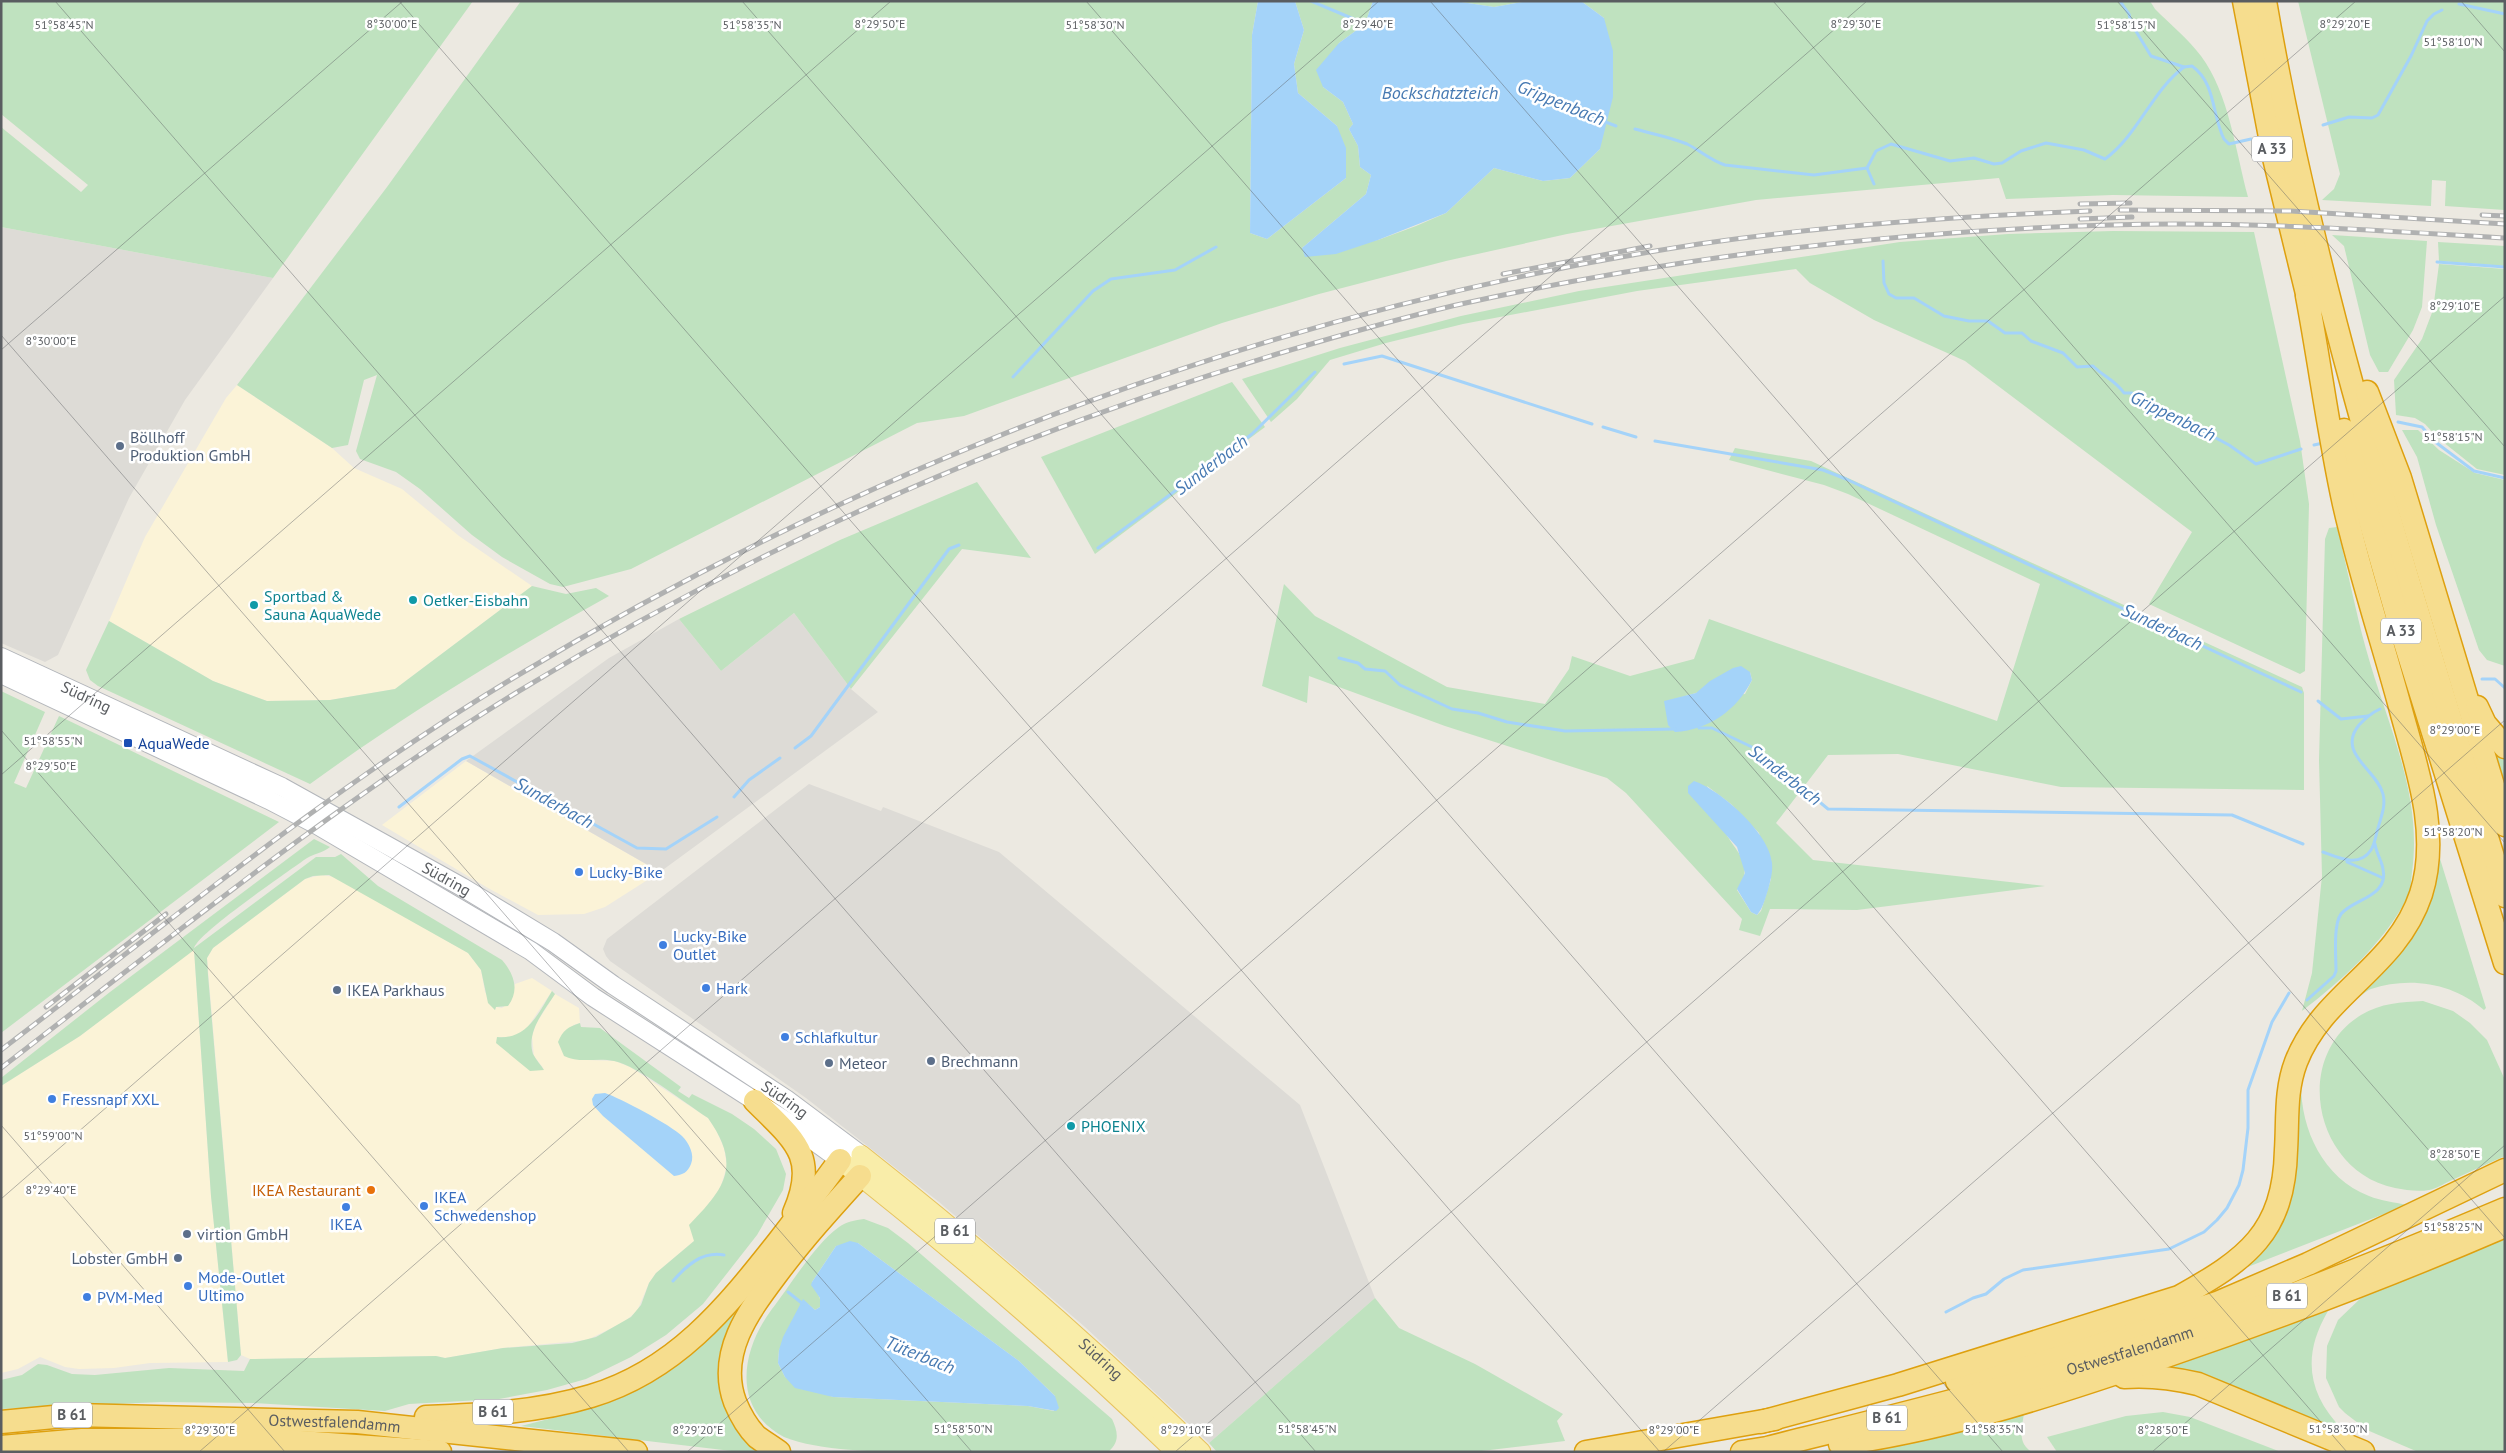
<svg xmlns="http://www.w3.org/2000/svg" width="2506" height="1453" font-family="'PT Sans',sans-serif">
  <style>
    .commercial { fill: #fbf3d7 }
    .industrial { fill: #dddbd6 }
    .green { fill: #bfe2bf; fill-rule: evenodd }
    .water { fill: #a4d3f9 }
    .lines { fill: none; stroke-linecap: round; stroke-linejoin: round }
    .stream { stroke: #a4d3f9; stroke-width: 3 }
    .secondary-casing { stroke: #b3b6bb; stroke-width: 20 }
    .primary-casing { stroke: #e7c35e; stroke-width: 21 }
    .highway-casing { stroke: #dea00f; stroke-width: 25 }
    .secondary { stroke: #fff; stroke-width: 18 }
    .primary { stroke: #f9eda9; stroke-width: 19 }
    .highway { stroke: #f6dd8e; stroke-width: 22 }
    .rail-casing { stroke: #b0b1b1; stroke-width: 5 }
    .rail { stroke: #fff; stroke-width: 3; stroke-dasharray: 9; stroke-linecap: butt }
    .ticks { fill: none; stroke: #5a5d61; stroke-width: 1; stroke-opacity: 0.45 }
    .service-dot { fill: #5c6f8a; stroke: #fff; stroke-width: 2 }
    .culture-dot { fill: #0f9aa8; stroke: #fff; stroke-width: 2 }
    .transit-dot { fill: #1a4fb4; stroke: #fff; stroke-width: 2 }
    .shop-dot { fill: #3f7fe0; stroke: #fff; stroke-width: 2 }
    .food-dot { fill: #e8710a; stroke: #fff; stroke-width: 2 }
    .labels { text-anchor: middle; stroke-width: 5; stroke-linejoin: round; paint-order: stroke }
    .shield { fill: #fff; stroke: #8c8e90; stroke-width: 1 }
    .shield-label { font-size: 15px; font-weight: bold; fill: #5a5d61 }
    .service-label { font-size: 16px; fill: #4e5e75; stroke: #fff; text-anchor: start }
    .culture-label { font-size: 16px; fill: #0d838f; stroke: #fff; text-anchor: start }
    .street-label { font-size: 16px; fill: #5a5d61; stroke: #fff }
    .transit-label { font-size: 16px; fill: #164399; stroke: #fff; text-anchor: start }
    .shop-label { font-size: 16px; fill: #366cbe; stroke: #fff; text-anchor: start }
    .food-label { font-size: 16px; fill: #c56008; stroke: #fff; text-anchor: end }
    .water-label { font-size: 18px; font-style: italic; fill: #4679b2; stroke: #fff }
    .ticks-label { font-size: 12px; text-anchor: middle; fill: #5a5d61; stroke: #fff; stroke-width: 5; stroke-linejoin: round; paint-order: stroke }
  </style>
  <rect width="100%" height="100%" fill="#ece9e1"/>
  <g class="commercial">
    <path d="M237,385l95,63 22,20 48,21 57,47 73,50 -137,103 -65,11 -63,1 -54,-20 -104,-60 36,-84 81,-139z"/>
    <path d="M466,761l194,111 -55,35 -21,7 -46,1 -50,-27 -106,-63z"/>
    <path d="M321,875l14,2 133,76 13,17 4,22 10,18 1,-3 6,1 9,-7 4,-17 17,-6 20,13 -27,40 -13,6h-15l47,32 -10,-13 -2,-20 4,-12 19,-30 24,14 1,15 -7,2 14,35 28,1 15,6 78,51 8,12 8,18 3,18 -7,23 -14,18 -12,34 -38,32 -7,10 -12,28 -13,11 -37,18 -84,8 -58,10 -9,-2 -186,3 -9,-4 -34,-397 6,-10 92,-69z"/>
    <path d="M194,949l17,247 17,166 -78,1 -36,5 -35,1 -14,-2 -25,-10 -22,12 -17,4v-287l79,-50z"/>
  </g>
  <g class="industrial">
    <path d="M1,227l272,51 -88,122 -56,98 -71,157 -13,7 -44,-19z"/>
    <path d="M794,613l57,76 27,23 -218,160 -194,-111 143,-103 70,-39 42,52z"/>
    <path d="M809,784l72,27 2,-4 116,45 301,253 75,193 -166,145 -124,-116 -146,-125 -133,-104 -196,-137 -4,-5 -3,-7 4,-10z"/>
  </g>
  <g class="green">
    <path d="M1,1h472l-200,277 -272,-51v-100l80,65 7,-7 -87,-71z"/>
    <path d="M521,1h737l-6,34 -2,198 17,6 79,-61 -9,-52 -39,-33 -4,-29 10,-34 -9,-29h78l-8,23 -26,19 -16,44 20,15 10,22 -4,5 9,17 2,21 11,8 -5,19 -64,54 76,-8 38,-14 30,-13 48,-45 49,13 27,-3 30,-29 4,-131 -23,-17h569l5,8c15,15 33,30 46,47 28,37 35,97 47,141l-135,-2 -107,4 -7,-21 -243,22 -189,34 -121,27 -127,33 -97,29 -258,93 -47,7 -286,146 -68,18 -13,-3 -48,-27 -30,-22 -52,-46 -24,-17 -36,-13 -4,-8 21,-76 -13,5 -16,65 -16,3 -95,-63 150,-198z"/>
    <path d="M1455,1h73l-34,6z"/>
    <path d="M2298,1h207v209l-60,-4 1,-25 -14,-1 -1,26 -109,-6 12,-11 6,-15z"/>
    <path d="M2113,231l141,1 46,209 9,63 -4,167 -5,3 -151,-70 43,-72 -227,-171 -91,-41 -64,-37 -14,-14 -159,22 -174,33 -77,19 -56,17 -33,39 -26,23 -29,-43 98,-31 121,-32 118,-25 321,-49 108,-8z"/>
    <path d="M2332,235l95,6 -5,66 -9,23 -25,42h-9l-9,-17 -26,-109z"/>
    <path d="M2438,242l67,4v20l-66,-5z"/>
    <path d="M2439,264l66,5v206l-28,-6 -39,-31 -13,-14 -10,-6 -19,-3 -2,-35 28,-41 11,-29z"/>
    <path d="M1232,382l33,45 -170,127 -54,-97z"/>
    <path d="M2402,430h16l21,20 36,23 30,7v186l-18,-6 -8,-10 -43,-125 -19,-68z"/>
    <path d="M1735,448l76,13 491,226 2,6v97l-243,-3 -163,-33 -70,1 -52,68 37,37 232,26 -188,24 -87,-1 -10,27 -21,-6 3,-11 -116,-126 -19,-15 -162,-52 -136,-50 -2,27 -45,-17 22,-102 31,32 132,71 98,17 24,-35 3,-13 58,20 64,-17 15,-40 288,102 43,-137 -192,-90 -24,-9 -95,-25zM1750,672l2,8 -7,14 -81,8 32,-9zM1707,786l24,18 28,29 12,46 -10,32 -4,4 -6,-3 -14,-22c19,-26 -2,-38 -13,-60 -7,-13 -11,-30 -17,-44z"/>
    <path d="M977,482l54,76 -69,-9 -111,140 -57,-76 -73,58 -42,-52 161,-79z"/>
    <path d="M2337,527c10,40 18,82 29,122 20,73 57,145 46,223 -1,8 -1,19 -5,26 -23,45 -66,83 -105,113l10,-38 10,-97 -3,-116 6,-221 4,-11z"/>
    <path d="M532,586l34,8 30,-6 13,8c-103,57 -204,119 -299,188l-212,-98 -8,-6 -4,-10 23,-49 104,60 54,20 63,-1 65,-11z"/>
    <path d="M1,691l44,21 -31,71 12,5 33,-72 220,106 -278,211z"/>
    <path d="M2490,748l15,9v39z"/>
    <path d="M314,839l16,8c-7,6 -18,7 -26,13 -19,14 -105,72 -110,88l122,-91h19l6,-3 37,32 124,74c12,14 18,30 6,46l-12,1 -1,3 -7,-7 -7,-33 -13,-17 -139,-78 -16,1 -8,3 -92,69 -6,10 1,17 33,380 -4,5 -9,2 -17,-166 -17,-246 -114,86 -79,50v-8l109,-86z"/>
    <path d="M2437,849l49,159 -2,2c-30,-27 -75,-34 -113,-21 -7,3 -15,11 -21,16z"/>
    <path d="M552,991l3,3c-11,17 -29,38 -22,60 3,6 8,11 11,16l-14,1 -34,-28 1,-6c30,3 41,-23 55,-46z"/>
    <path d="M2423,1001l30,10 17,12 17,17 18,40v76c-19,8 -37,17 -55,25 -7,3 -14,8 -21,9 -11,2 -23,0 -34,-2 -80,-16 -104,-130 -34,-173 20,-12 40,-13 62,-14z"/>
    <path d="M580,1023l1,4 19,1 81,59 -3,4 11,7 3,-4 40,20 22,15 22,20 10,25 -3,16 -26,45 -54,69 -37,31 -35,22 -45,22 -39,11 -48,9 -90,5 -24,7 -132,-8 -92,-1 -160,7v-29l21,-5 16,-11 9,1 25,9 23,1 74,-7 75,3 6,-12 186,-3 9,2 58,-10 69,-5 24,-6 35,-20 10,-12 8,-22 7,-10 38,-32 -5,-16c36,-37 53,-59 19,-107 -23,-15 -70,-52 -94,-57 -17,-4 -34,3 -50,-5l-6,-14c5,-12 10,-15 22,-19z"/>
    <path d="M2301,1084c0,46 22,94 68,112 12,5 25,6 38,9l-162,63 -1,-3 50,-114z"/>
    <path d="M864,1219l24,9 20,15 204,176c6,13 8,23 -4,33 -57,0 -114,0 -171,0 -45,0 -113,1 -153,-15 -53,-28 -43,-87 -12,-128 18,-23 43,-65 67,-82 7,-5 16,-7 25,-8zM858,1243l161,118 36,35 -1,15 -26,-5 -195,-9 -48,-20 -7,-14 1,-13 29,-46 7,6 5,-3c3,-11 -6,-15 -8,-25l24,-36z"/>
    <path d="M2505,1235v217h-87l-51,-22 -22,-17 -6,-6 -13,-29 1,-32 11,-26 24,-23z"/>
    <path d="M1375,1298l24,30 76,36 88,50 -6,7 8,20 -92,11h-256l-8,-9z"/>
    <path d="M737,1309c-14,27 -26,58 -14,88 6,15 31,41 42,55h-25l-219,-26 71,-18 39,-18 77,-53z"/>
    <path d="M2328,1311c-26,44 -21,83 15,119l-2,2 -178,-65z"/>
    <path d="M2163,1412l27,5 91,35h-224l-10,-15 79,-21z"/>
    <path d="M2024,1413c-2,15 -7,30 8,39h-217z"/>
  </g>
  <g class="water">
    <path d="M1258,1h37l9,29 -10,34 4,29 39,33 9,22v30l-79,61 -17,-6 2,-198z"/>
    <path d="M1373,1h82l39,6 34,-6h53l23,17 9,33v46l-13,52 -30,29 -27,3 -49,-13 -48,45 -68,27 -42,14 -31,3 -3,-9 64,-54 5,-19 -11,-8 -2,-21 -9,-17 4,-5 -10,-22 -20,-15 -7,-17 23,-27 26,-19z"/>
    <path d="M1741,666l9,6 2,8c-15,30 -43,50 -77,52l-7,-7 -4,-24 32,-8 14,-12 23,-13z"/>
    <path d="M1694,781c27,9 76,53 78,82 1,10 -2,19 -4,27 -3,9 -5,18 -11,25l-6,-3 -14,-23 8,-16 -8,-26 -49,-54v-7z"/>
    <path d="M605,1093c15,5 66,32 77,43 7,7 13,19 9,28 -3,8 -8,11 -17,12l-71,-60 -10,-11 -1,-6 3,-5z"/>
    <path d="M850,1241l8,2 161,118 36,35 4,12 -3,3 -28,-5 -195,-9 -38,-9 -10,-11 -7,-14 1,-13 4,-13 20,-38 12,11 5,-3v-9l-9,-13 1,-3 24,-36z"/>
  </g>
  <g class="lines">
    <g class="stream">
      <path d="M1311,1l57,24"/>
      <path d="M2120,1l9,13 2,9 20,33 33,11 8,-1c24,17 20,50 32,73l5,5 22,-5"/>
      <path d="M2459,4l46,10"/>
      <path d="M1603,121l13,5"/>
      <path d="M2323,125l26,-8 23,1 6,-3 33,-59 16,-35 7,-7 8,-4"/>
      <path d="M1635,129c18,5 35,8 52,15 14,7 23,16 38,21l89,10 53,-7 7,16"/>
      <path d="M1867,168l9,-17 15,-7 59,17 24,-3 20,6 8,-1 19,-12 25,-8 38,7 21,9c33,-24 47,-68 79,-92"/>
      <path d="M1883,261l1,22 5,11 7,4h18l30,18 25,5h19l17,12h17l9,8 32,12 14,14 16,-1c11,11 22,14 31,27h8l97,52 27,19 45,-15"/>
      <path d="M2437,262l68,5"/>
      <path d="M1344,364l38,-8 210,68"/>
      <path d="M1013,377l80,-86 18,-12 64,-9 41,-23"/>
      <path d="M2398,422l24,5 12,14 40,30 31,7"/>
      <path d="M1603,427l33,10"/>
      <path d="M1655,441l168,29 23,9 455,213"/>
      <path d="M2314,445l9,-2"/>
      <path d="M1098,548l154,-114 63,-62"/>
      <path d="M1339,658l19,5 7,6 20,2 15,14 52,24 26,4 29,9 58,9 110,-2"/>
      <path d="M2482,679h13l10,9"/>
      <path d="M2318,701l23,18 27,-3"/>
      <path d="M1699,728h13l44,21 72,60 404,6 71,29"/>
      <path d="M795,748l16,-12 138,-187 10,-4"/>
      <path d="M734,797l15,-17 31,-22"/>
      <path d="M399,807l63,-48 8,-3 167,92 29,1 51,-32"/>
      <path d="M2323,852c16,6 36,16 48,-2 4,-6 5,-16 7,-22 3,-11 8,-22 5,-34 -6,-24 -47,-41 -24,-69 7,-7 12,-12 21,-16"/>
      <path d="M2347,862l36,16"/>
      <path d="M2307,1000l27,-24 2,-5c0,-14 -3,-46 5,-57 12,-15 48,-17 42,-45 -1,-8 -7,-16 -8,-25"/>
      <path d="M673,1281c13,-15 29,-30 51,-26"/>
      <path d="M788,1292l15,12"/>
      <path d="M1946,1312l27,-14 13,-4 18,-15 19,-9 146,-21 35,-17 13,-12 10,-12 12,-23 4,-15 5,-42v-38l24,-68 17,-29"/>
    </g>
    <defs>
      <g id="secondary">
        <path id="s1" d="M1,657l281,130 180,100 91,55 60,43 173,114 75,56"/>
        <path d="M1,674l268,126 48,25 214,126 62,46 193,124 54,39"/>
      </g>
      <g id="primary">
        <path id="s2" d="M861,1155c118,93 231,192 340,297"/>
        <path d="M840,1160c117,92 229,188 336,292"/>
      </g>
      <g id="highway">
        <path d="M2244,1l30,157 37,152"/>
        <path d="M2265,1c52,305 150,600 240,895"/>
        <path d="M2367,392l33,86 105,347"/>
        <path d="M2344,430l58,203 103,330"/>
        <path d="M2477,707l8,17 20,23"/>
        <path d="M755,1101c39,39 64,55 39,112"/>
        <path d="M2124,1377c26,-2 49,1 74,7l165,68"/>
        <path d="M1957,1381l75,-20 185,-58 91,-39 197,-94"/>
        <path d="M426,1417c55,-2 112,-5 165,-21 84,-25 135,-88 187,-154 21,-27 42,-54 62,-82"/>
        <path id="s3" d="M1,1422l74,-7 282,7 279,30"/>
        <path d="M1761,1422l137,-37 281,-88c68,-38 105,-64 107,-147 2,-31 -1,-59 10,-88 27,-70 100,-93 125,-168 20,-63 -6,-130 -22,-191 -18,-66 -40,-132 -55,-199 -15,-68 -24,-139 -37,-208"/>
        <path d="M1840,1444c113,-16 222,-52 329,-89 114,-39 225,-81 336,-129"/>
        <path d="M1,1447l81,-7h190l168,12"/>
        <path d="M779,1452c-7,-5 -15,-10 -22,-15 -10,-10 -17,-23 -22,-35 -18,-49 14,-91 41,-127 26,-35 55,-67 84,-99"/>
        <path d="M1586,1452l189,-33"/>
        <path id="s4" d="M1742,1452l25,-4c151,-38 304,-75 451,-126 97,-34 192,-73 287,-113"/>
      </g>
    </defs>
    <use href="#secondary" class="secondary-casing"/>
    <use href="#primary" class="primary-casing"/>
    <use href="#highway" class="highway-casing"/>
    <use href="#secondary" class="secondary"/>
    <use href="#primary" class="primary"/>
    <use href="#highway" class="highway"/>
    <defs>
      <g id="rail">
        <path d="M2080,204l50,-1"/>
        <path d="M2120,210l171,1 214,13"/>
        <path d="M2482,215l23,1"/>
        <path d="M2080,219l52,-2"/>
        <path d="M1503,274l147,-28"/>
        <path d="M46,1007l120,-93"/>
        <path d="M1,1050c168,-128 332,-264 514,-373 363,-219 765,-369 1184,-433 130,-19 261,-28 391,-33"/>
        <path d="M1,1068c169,-130 336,-266 518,-377 237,-144 493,-257 758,-337 61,-18 122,-36 184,-50 213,-47 431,-73 649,-79 132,-4 263,5 395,13"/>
      </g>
    </defs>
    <use href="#rail" class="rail-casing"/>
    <use href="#rail" class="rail"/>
  </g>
  <path class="ticks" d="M55,1l1261,1451M399,1l1261,1451M742,1l1261,1451M1086,1l1261,1451M1430,1l1075,1237M1773,1l732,842M2117,1l388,446M2461,1l44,51M1,335l971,1117M1,350l402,-349M1,730l628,722M1,775l890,-774M1,1125l284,327M1,1199l1378,-1198M199,1452l1668,-1451M687,1452l1669,-1451M1175,1452l1330,-1156M1663,1452l842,-732M2152,1452l353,-307"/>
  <g class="service-dot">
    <circle cx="120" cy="446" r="5"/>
    <circle cx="337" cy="990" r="5"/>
    <circle cx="931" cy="1061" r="5"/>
    <circle cx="829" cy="1063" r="5"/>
    <circle cx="187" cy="1234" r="5"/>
    <circle cx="178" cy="1258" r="5"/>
  </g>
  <g class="culture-dot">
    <circle cx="413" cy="600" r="5"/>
    <circle cx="254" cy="605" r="5"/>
    <circle cx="1071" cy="1126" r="5"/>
  </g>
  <rect class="transit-dot" x="123" y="738" width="10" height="10" rx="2.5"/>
  <g class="shop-dot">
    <circle cx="579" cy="872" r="5"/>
    <circle cx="663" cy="945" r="5"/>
    <circle cx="706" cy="988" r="5"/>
    <circle cx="785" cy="1037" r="5"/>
    <circle cx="52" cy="1099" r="5"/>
    <circle cx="424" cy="1206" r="5"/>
    <circle cx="346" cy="1207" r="5"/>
    <circle cx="188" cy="1286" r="5"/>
    <circle cx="87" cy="1297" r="5"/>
  </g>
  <circle class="food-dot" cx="371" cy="1190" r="5"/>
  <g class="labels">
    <g class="shield">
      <rect x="2252" y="136.5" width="40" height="25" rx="4"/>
      <rect x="2381" y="618.5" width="40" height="25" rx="4"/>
      <rect x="935" y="1218.5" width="40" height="25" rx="4"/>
      <rect x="2267" y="1283.5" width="40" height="25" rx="4"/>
      <rect x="473" y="1399.5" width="40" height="25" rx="4"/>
      <rect x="52" y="1402.5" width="40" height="25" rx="4"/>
      <rect x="1867" y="1405.5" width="40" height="25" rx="4"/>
    </g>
    <g class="shield-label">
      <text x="2272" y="154">A 33</text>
      <text x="2401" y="636">A 33</text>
      <text x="955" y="1236">B 61</text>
      <text x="2287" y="1301">B 61</text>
      <text x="493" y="1417">B 61</text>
      <text x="72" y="1420">B 61</text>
      <text x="1887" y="1423">B 61</text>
    </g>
    <g class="service-label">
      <text x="130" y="443">Böllhoff<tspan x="130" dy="18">Produktion GmbH</tspan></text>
      <text x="347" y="996">IKEA Parkhaus</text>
      <text x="941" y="1067">Brechmann</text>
      <text x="839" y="1069">Meteor</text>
      <text x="197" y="1240">virtion GmbH</text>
      <text x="168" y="1264" text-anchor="end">Lobster GmbH</text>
    </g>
    <g class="culture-label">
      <text x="264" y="602">Sportbad &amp;<tspan x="264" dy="18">Sauna AquaWede</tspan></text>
      <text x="423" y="606">Oetker-Eisbahn</text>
      <text x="1081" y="1132">PHOENIX</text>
    </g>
    <g class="street-label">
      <text dy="6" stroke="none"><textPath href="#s1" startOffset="94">Südring</textPath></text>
      <text dy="6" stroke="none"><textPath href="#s1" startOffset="498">Südring</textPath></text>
      <text dy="6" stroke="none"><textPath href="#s1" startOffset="902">Südring</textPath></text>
      <text dy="6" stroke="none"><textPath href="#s4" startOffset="401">Ostwestfalendamm</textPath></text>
      <text dy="6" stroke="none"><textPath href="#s2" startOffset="315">Südring</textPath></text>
      <text dy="6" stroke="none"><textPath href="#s3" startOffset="334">Ostwestfalendamm</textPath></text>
    </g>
    <g class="transit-label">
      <text x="138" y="749">AquaWede</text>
    </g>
    <g class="shop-label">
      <text x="589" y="878">Lucky-Bike</text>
      <text x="673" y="942">Lucky-Bike<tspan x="673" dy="18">Outlet</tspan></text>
      <text x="716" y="994">Hark</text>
      <text x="795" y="1043">Schlafkultur</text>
      <text x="62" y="1105">Fressnapf XXL</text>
      <text x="434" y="1203">IKEA<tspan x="434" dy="18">Schwedenshop</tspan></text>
      <text x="346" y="1230" text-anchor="middle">IKEA</text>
      <text x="198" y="1283">Mode-Outlet<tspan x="198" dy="18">Ultimo</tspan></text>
      <text x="97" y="1303">PVM-Med</text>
    </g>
    <g class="food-label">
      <text x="361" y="1196">IKEA Restaurant</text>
    </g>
    <g class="water-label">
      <text x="1440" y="99">Bockschatzteich</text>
      <text transform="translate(1561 103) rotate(22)" y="6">Grippenbach</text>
      <text transform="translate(2173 416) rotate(26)" y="6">Grippenbach</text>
      <text transform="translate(1211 465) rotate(-37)" y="6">Sunderbach</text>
      <text transform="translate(2162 627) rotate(25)" y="6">Sunderbach</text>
      <text transform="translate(1785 775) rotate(38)" y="6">Sunderbach</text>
      <text transform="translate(554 803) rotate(29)" y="6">Sunderbach</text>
      <text transform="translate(920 1355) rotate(22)" y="6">Tüterbach</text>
    </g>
  </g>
  <g class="ticks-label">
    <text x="392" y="28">8°30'00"E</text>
    <text x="880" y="28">8°29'50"E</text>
    <text x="1368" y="28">8°29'40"E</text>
    <text x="1856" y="28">8°29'30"E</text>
    <text x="2345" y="28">8°29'20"E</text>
    <text x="64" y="29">51°58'45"N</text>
    <text x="752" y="29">51°58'35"N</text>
    <text x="1095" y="29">51°58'30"N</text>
    <text x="2126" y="29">51°58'15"N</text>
    <text x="2453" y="46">51°58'10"N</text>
    <text x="2455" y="310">8°29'10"E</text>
    <text x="51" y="345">8°30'00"E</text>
    <text x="2453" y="441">51°58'15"N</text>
    <text x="2455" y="734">8°29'00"E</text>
    <text x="53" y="745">51°58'55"N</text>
    <text x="51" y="770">8°29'50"E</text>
    <text x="2453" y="836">51°58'20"N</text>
    <text x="53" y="1140">51°59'00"N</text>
    <text x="2455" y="1158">8°28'50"E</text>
    <text x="51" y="1194">8°29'40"E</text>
    <text x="2453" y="1231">51°58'25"N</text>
    <text x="963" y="1433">51°58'50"N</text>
    <text x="1307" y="1433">51°58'45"N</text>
    <text x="1994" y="1433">51°58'35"N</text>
    <text x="2338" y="1433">51°58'30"N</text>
    <text x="210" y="1434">8°29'30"E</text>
    <text x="698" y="1434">8°29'20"E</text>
    <text x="1186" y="1434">8°29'10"E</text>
    <text x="1674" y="1434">8°29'00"E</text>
    <text x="2163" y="1434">8°28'50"E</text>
  </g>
  <rect width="2506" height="1453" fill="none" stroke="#5a5d61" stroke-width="5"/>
</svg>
